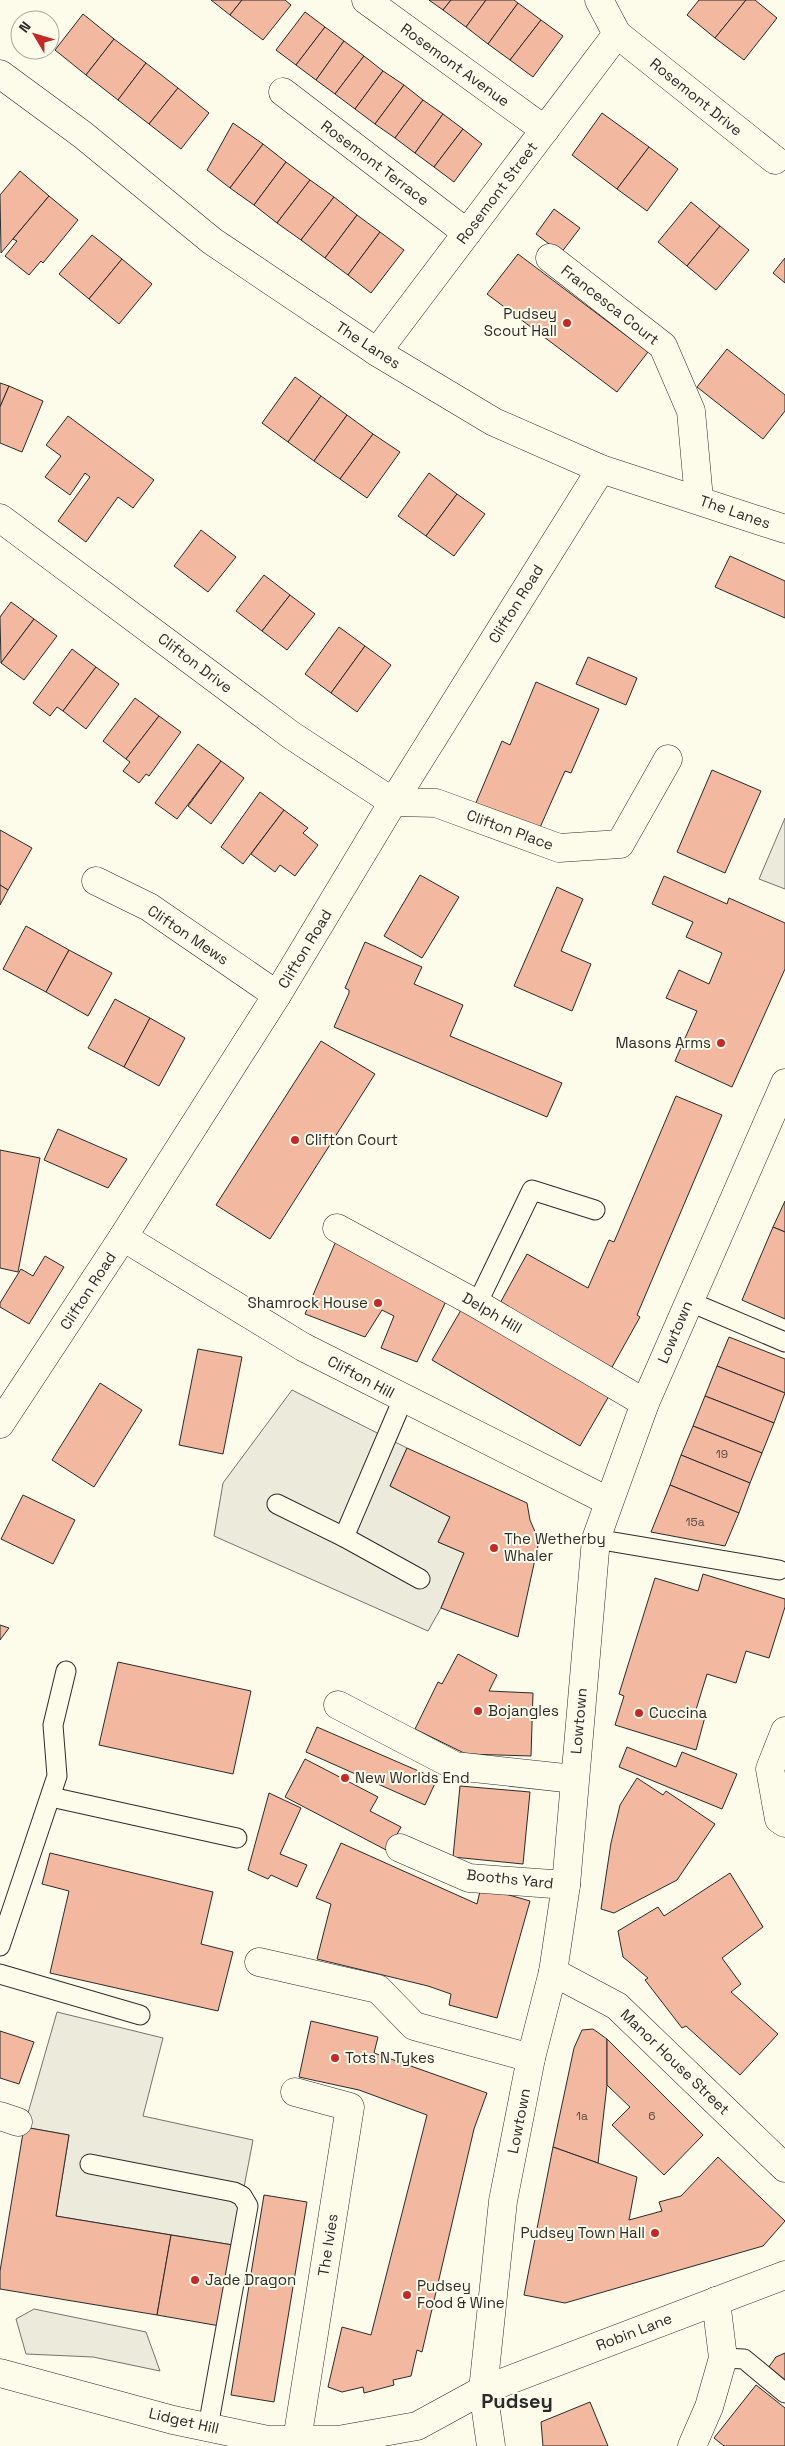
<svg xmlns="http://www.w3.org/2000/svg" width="785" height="2446" font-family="'Space Grotesk',sans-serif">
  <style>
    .green { fill: #ecebdb; stroke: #74746e }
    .parking { fill: #eceadb; stroke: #74746e }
    .building { fill: #f2b8a0; stroke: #2b2b2b }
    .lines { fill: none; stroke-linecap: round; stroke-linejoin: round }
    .lane-casing { stroke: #2b2b2b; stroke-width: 21 }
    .street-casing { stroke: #2b2b2b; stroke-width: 29 }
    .secondary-casing { stroke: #2b2b2b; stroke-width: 29 }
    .lane { stroke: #fdfbea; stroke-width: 19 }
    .street { stroke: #fdfbea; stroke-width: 28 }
    .secondary { stroke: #fdfbea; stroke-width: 28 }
    .poi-dot { fill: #c62828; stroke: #fdfbea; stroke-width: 2 }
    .labels { text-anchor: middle; stroke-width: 4; stroke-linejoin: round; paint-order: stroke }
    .number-label { font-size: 12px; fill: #5d4e48 }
    .street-label { font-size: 15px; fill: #2b2b2b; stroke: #fdfbea }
    .poi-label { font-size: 15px; fill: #2b2b2b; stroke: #fdfbea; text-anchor: start }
    .district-label { font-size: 20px; font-weight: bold; fill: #2b2b2b; stroke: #fdfbea }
  </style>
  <rect width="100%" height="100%" fill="#fdfbea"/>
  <path class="green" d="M785,818v71l-26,-10z"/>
  <g class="parking">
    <path d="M292,1390l115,58 -17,38 60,31 -12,25 26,11 -23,55 -13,23 -214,-95 9,-53z"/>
    <path d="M57,2012l106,26 -20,78 110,24 -20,105 -177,-29 13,-81 -45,-8z"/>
    <path d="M34,2309l112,23 14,39 -67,-14 -67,-3 -10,-35z"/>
  </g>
  <g class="building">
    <path d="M211,0h31l-12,15z"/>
    <path d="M242,0h43l6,5 -28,35 -33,-25z"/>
    <path d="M429,0h22l-8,10z"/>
    <path d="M451,0h35l-20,27 -23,-17z"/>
    <path d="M486,0h28l4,3 -30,41 -22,-17z"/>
    <path d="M699,0h47l-31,38 -28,-23z"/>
    <path d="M746,0h9l22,18 -33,42 -29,-22z"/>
    <path d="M518,3l23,17 -31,40 -22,-16z"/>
    <path d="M305,12l20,15 -29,38 -20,-15z"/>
    <path d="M83,14l31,25 -28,36 -31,-25z"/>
    <path d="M541,20l22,16 -30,41 -23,-17z"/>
    <path d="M325,27l19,14 -28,39 -20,-15z"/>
    <path d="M114,39l32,24 -28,37 -32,-25z"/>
    <path d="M344,41l20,15 -29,38 -19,-14z"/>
    <path d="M364,56l19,15 -28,38 -20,-15z"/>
    <path d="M146,63l32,25 -29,36 -31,-24z"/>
    <path d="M383,71l21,14 -29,39 -20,-15z"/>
    <path d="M404,85l19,15 -28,38 -20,-14z"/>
    <path d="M178,88l31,25 -28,36 -32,-25z"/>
    <path d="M423,100l20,14 -28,39 -20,-15z"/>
    <path d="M602,113l47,34 -32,42 -45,-34z"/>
    <path d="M443,114l20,15 -29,38 -19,-14z"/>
    <path d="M233,123l30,21 -33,44 -23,-18z"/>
    <path d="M463,129l19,15 -28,38 -20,-15z"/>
    <path d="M263,144l23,18 -32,43 -24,-17z"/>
    <path d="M649,147l29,22 -31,42 -30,-22z"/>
    <path d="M286,162l24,18 -33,43 -23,-18z"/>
    <path d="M20,171l29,25 -48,57 -1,-58z"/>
    <path d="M310,180l24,17 -33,43 -24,-17z"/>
    <path d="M49,196l29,24 -35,43 -2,-2 -12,14 -24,-19 12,-15 -4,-2z"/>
    <path d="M334,197l23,18 -32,43 -24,-18z"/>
    <path d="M691,202l29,24 -33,40 -29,-24z"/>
    <path d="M554,209l26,19 -19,25 -25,-19z"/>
    <path d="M357,215l23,17 -32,43 -23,-17z"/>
    <path d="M720,226l29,24 -33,40 -29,-24z"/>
    <path d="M380,232l24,18 -33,43 -23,-18z"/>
    <path d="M92,235l30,24 -33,40 -30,-25z"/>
    <path d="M518,254l130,98 -31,40 -130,-98z"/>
    <path d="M785,258v25l-12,-10z"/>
    <path d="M122,259l30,25 -33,40 -30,-25z"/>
    <path d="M727,349l58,46v16l-22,28 -66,-52z"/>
    <path d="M295,377l26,19 -33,46 -26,-19z"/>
    <path d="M0,383l9,3 -9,21z"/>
    <path d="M9,386l34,15 -21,51 -22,-9v-36z"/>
    <path d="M321,396l26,19 -33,46 -26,-19z"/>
    <path d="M347,415l26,19 -33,45 -26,-18z"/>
    <path d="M68,416l86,64 -21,28 -15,-11 -32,45 -28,-21 32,-44 -5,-4 -15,22 -25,-18 16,-21 -15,-11z"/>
    <path d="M373,434l27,18 -33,46 -27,-19z"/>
    <path d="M429,473l28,21 -31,42 -28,-20z"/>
    <path d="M457,494l28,20 -31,42 -28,-20z"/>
    <path d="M201,530l35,27 -28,35 -34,-26z"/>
    <path d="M730,556l55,25v37l-70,-31z"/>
    <path d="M264,575l26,20 -28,36 -26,-20z"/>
    <path d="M290,595l25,19 -28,36 -25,-19z"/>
    <path d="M11,602l23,17 -33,44 -1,-46z"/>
    <path d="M34,619l23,17 -33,44 -23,-17z"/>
    <path d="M339,627l26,19 -34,47 -26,-19z"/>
    <path d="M365,646l26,19 -34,47 -26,-19z"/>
    <path d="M72,649l24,18 -33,44 -6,-4 -7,9 -17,-13z"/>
    <path d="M588,657l49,21 -11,27 -50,-21z"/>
    <path d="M96,667l23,17 -33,45 -23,-18z"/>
    <path d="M536,682l63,27 -28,64 -6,-2 -27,61 -63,-27 27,-64 8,4z"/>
    <path d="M135,698l24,18 -33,43 -23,-18z"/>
    <path d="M159,716l22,16 -32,44 -3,-2 -7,9 -16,-12 7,-9 -4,-3z"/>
    <path d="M198,744l23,17 -44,58 -22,-16z"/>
    <path d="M221,761l23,17 -33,46 -23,-18z"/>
    <path d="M712,770l49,21 -36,82 -48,-21z"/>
    <path d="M260,792l24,18 -41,54 -22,-17z"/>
    <path d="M284,810l24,18 -5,5 15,12 -23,31 -15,-11 -5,7 -24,-18z"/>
    <path d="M0,830l32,18 -24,42 -8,-5z"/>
    <path d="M420,875l39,22 -37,61 -38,-22z"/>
    <path d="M664,876l63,28 2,-6 56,25v46l-53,118 -57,-26 22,-50 -31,-13 13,-28 30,14 13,-31 -36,-16 7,-15 -41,-18z"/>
    <path d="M0,885l8,5 -8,15z"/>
    <path d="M557,887l26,12 -22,52 30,13 -19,47 -58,-25z"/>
    <path d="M26,926l43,24 -23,42 -43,-23z"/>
    <path d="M365,942l57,25 -8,17 49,21 -13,31 112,47 -15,34 -213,-90 15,-34v-3l-4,-2z"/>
    <path d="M69,950l43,23 -24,43 -42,-24z"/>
    <path d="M115,999l35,19 -26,49 -36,-19z"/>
    <path d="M150,1018l35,20 -26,48 -35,-19z"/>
    <path d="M321,1041l54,33 -105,165 -54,-34z"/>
    <path d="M676,1096l46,19 -85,200 3,2 -29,52 -112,-64 28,-51 61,34 21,-48 5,2z"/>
    <path d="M58,1129l69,30 -19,29 -64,-28z"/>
    <path d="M0,1150l40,8 -22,114 -18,-4z"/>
    <path d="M785,1201v31l-12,-5z"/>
    <path d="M773,1227l12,5v87l-43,-19z"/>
    <path d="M336,1241l113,54 -32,67 -36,-14 13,-32 -12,-6 -17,27 -60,-23z"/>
    <path d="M45,1256l19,11 -35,57 -29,-17v-4l21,-34 12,7z"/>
    <path d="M461,1310l148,86 -29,50 -148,-86z"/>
    <path d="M729,1337l56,22v34l-68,-27z"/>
    <path d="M198,1349l44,8 -19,97 -44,-9z"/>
    <path d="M717,1366l68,27 -11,30 -69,-27z"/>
    <path d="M100,1383l42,27 -48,77 -42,-27z"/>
    <path d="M705,1396l69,27 -12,30 -69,-27z"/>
    <path d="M693,1426l69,27 -12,30 -69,-28z"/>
    <path d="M407,1448l120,55 3,17 9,21 -21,96 -77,-29 23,-55 -26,-11 12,-25 -60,-31z"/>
    <path d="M681,1455l69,28 -11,30 -69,-28z"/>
    <path d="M670,1485l69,28 -14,33 -74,-14z"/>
    <path d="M23,1495l52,25 -22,44 -52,-25z"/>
    <path d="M703,1574l82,25v8l-16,51 -23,-7 -10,32 -29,-9 -12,39 10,4 -9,33 -81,-25 9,-29 -5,-2 36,-116 43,13z"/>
    <path d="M0,1625l9,3 -9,12z"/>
    <path d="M458,1654l39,21 -8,16 44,2 -2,63 -65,-2 -51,-25 23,-47 4,2z"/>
    <path d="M118,1662l133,29 -18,83 -134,-29z"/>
    <path d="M317,1727l120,52 -12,26 -119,-53z"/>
    <path d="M627,1747l49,20 6,-15 55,22 -15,35 -103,-42z"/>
    <path d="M305,1759l73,38 -8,14 31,16 -13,24 -103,-54z"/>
    <path d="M637,1778l26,17 3,-4 49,33 -38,56 -63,33 -13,-4 10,-66 9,-38z"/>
    <path d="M460,1786l70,6 -7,72 -70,-7z"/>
    <path d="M269,1793l32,15 -21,46 27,11 -10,22 -26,-12 -3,4 -20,-9z"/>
    <path d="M341,1843l136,61 4,-17 49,14 -33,117 -48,-13 2,-11 -23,-8 -111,-27 14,-55 -15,-6z"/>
    <path d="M50,1853l163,39 -12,52 32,8 -15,59 -168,-38 19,-82 -27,-7z"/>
    <path d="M730,1873l33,54 -41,31 19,26 -10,8 47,42 -38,41 -54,-49 -4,2 -37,-48 3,-2 -25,-21 -5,-26 40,-24 6,9z"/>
    <path d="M311,2021l67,16 -4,16 113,40 -13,36 -52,223 -5,-2 -6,26 -18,4 1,5 -30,8 -1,-6 -21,5 -14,-5 14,-60 29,8 56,-220 -68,-25 -60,-13z"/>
    <path d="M593,2029l14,10v46l-9,78 -45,-16 21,-99 8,-18z"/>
    <path d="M0,2031l34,11 -15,42 -19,-6z"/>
    <path d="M607,2039l96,96 -39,40 -52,-50 18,-18 -23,-22z"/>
    <path d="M24,2127l45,8 -13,81 115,19 -14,80 -157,-26v-18z"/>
    <path d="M553,2147l84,30 -8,43 33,-9 -3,-9 22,-6 37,-39 67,64 -22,25 -198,57 -41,-8z"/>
    <path d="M264,2195l43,7 -33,200 -43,-7z"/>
    <path d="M171,2235l62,10 -13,81 -63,-11z"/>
    <path d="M785,2353v28l-17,-13 8,-11z"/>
    <path d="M756,2385l29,23v38h-61l-10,-8z"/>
    <path d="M590,2402l18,44h-65l-2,-24z"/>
  </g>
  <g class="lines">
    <defs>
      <g id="lane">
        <path d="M688,1301l97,41"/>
        <path d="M477,1304l55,-114 63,20"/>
        <path d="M277,1504l67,33 76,42"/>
        <path d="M344,1537l59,-138"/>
        <path d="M596,1539l183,31"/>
        <path d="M51,1797l186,41"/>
        <path d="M0,1946l57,-170 -4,-51 13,-54"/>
        <path d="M0,1974l140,41"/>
        <path d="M90,2164l144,28 8,4 6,10 -40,221"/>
        <path d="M723,2358l21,1 41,34"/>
      </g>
      <g id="street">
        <path d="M366,0l179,130"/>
        <path d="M599,0l18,34 158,126"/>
        <path d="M0,74l83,61 129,106 165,111 117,70 107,47 184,60"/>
        <path d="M283,92l184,141"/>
        <path d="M550,258l113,88 28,65 8,88"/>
        <path d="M377,352l240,-318"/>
        <path d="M0,518l291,217 102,67 43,1 123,45 61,-4 48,-85"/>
        <path d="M96,881l53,26 128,88"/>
        <path d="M337,1228l140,76 168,99"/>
        <path d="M123,1237l180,110 305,154"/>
        <path d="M0,1424l123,-187 154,-242 116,-193 208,-333"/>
        <path d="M338,1705l117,61 119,13"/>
        <path d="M785,1731l-15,38 9,50 6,4"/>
        <path d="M400,1848l69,30 97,7"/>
        <path d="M259,1962l119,27 36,37 117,32"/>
        <path d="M553,1972l64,34 168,162"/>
        <path d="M295,2092l55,15 -53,333"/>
        <path d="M0,2116l18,6"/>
        <path d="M692,2446l17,-39 14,-49 -7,-57"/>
      </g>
      <g id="secondary">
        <path d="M0,2373l173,47 95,20h70l79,-14 66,-36 302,-115"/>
        <path d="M491,2446l-8,-56 20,-189 28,-143 22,-86 13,-87 30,-346 49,-136 140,-320"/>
      </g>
    </defs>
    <use href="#lane" class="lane-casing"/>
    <use href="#street" class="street-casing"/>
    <use href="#secondary" class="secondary-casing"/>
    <use href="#lane" class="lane"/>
    <use href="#street" class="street"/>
    <use href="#secondary" class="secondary"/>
  </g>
  <g class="poi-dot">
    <circle cx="567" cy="323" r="5"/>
    <circle cx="721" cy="1043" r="5"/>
    <circle cx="295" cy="1140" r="5"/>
    <circle cx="378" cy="1303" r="5"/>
    <circle cx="494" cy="1548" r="5"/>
    <circle cx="478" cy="1711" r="5"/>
    <circle cx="639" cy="1713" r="5"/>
    <circle cx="345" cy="1778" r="5"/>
    <circle cx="335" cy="2058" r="5"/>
    <circle cx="655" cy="2233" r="5"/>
    <circle cx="195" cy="2280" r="5"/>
    <circle cx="407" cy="2295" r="5"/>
  </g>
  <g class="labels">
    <g class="number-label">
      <text x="722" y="1458">19</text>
      <text x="695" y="1526">15a</text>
      <text x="582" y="2120">1a</text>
      <text x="652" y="2120">6</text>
    </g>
    <g class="street-label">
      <text transform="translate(455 65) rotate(36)" y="5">Rosemont Avenue</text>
      <text transform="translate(696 97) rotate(39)" y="5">Rosemont Drive</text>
      <text transform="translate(375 163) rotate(37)" y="5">Rosemont Terrace</text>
      <text transform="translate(497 193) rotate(-53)" y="5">Rosemont Street</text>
      <text transform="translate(610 305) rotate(38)" y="5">Francesca Court</text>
      <text transform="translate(368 345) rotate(33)" y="5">The Lanes</text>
      <text transform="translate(735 512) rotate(19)" y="5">The Lanes</text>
      <text transform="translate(516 604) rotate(-58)" y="5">Clifton Road</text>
      <text transform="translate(195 663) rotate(37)" y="5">Clifton Drive</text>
      <text transform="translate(510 830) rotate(20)" y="5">Clifton Place</text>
      <text transform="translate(188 935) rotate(34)" y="5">Clifton Mews</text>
      <text transform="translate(305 949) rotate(-59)" y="5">Clifton Road</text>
      <text transform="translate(88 1291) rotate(-57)" y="5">Clifton Road</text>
      <text transform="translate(492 1313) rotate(30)" y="5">Delph Hill</text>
      <text transform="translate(675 1332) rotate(-67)" y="5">Lowtown</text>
      <text transform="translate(361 1377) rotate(28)" y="5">Clifton Hill</text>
      <text transform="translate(579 1721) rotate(-85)" y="5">Lowtown</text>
      <text transform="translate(510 1879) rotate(6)" y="5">Booths Yard</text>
      <text transform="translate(675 2062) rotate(44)" y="5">Manor House Street</text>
      <text transform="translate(519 2121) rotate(-79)" y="5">Lowtown</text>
      <text transform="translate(328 2245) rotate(-81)" y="5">The Ivies</text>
      <text transform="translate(634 2332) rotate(-21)" y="5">Robin Lane</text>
      <text transform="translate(184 2421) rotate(13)" y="5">Lidget Hill</text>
    </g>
    <g class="poi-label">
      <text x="557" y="319" text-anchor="end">Pudsey<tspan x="557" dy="17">Scout Hall</tspan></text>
      <text x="711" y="1048" text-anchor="end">Masons Arms</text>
      <text x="305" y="1145">Clifton Court</text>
      <text x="368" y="1308" text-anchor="end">Shamrock House</text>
      <text x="504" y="1544">The Wetherby<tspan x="504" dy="17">Whaler</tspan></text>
      <text x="488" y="1716">Bojangles</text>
      <text x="649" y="1718">Cuccina</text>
      <text x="355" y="1783">New Worlds End</text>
      <text x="345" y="2063">Tots N Tykes</text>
      <text x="645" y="2238" text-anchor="end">Pudsey Town Hall</text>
      <text x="205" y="2285">Jade Dragon</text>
      <text x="417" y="2291">Pudsey<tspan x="417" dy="17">Food &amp; Wine</tspan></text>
    </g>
    <g class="district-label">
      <text x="517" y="2408">Pudsey</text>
    </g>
  </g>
  <g transform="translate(35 35) rotate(308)"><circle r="24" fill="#fdfbea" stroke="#a9a89e"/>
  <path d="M0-4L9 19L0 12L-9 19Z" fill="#c62828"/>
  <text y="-8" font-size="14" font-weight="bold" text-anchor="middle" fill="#2b2b2b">N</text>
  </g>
</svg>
